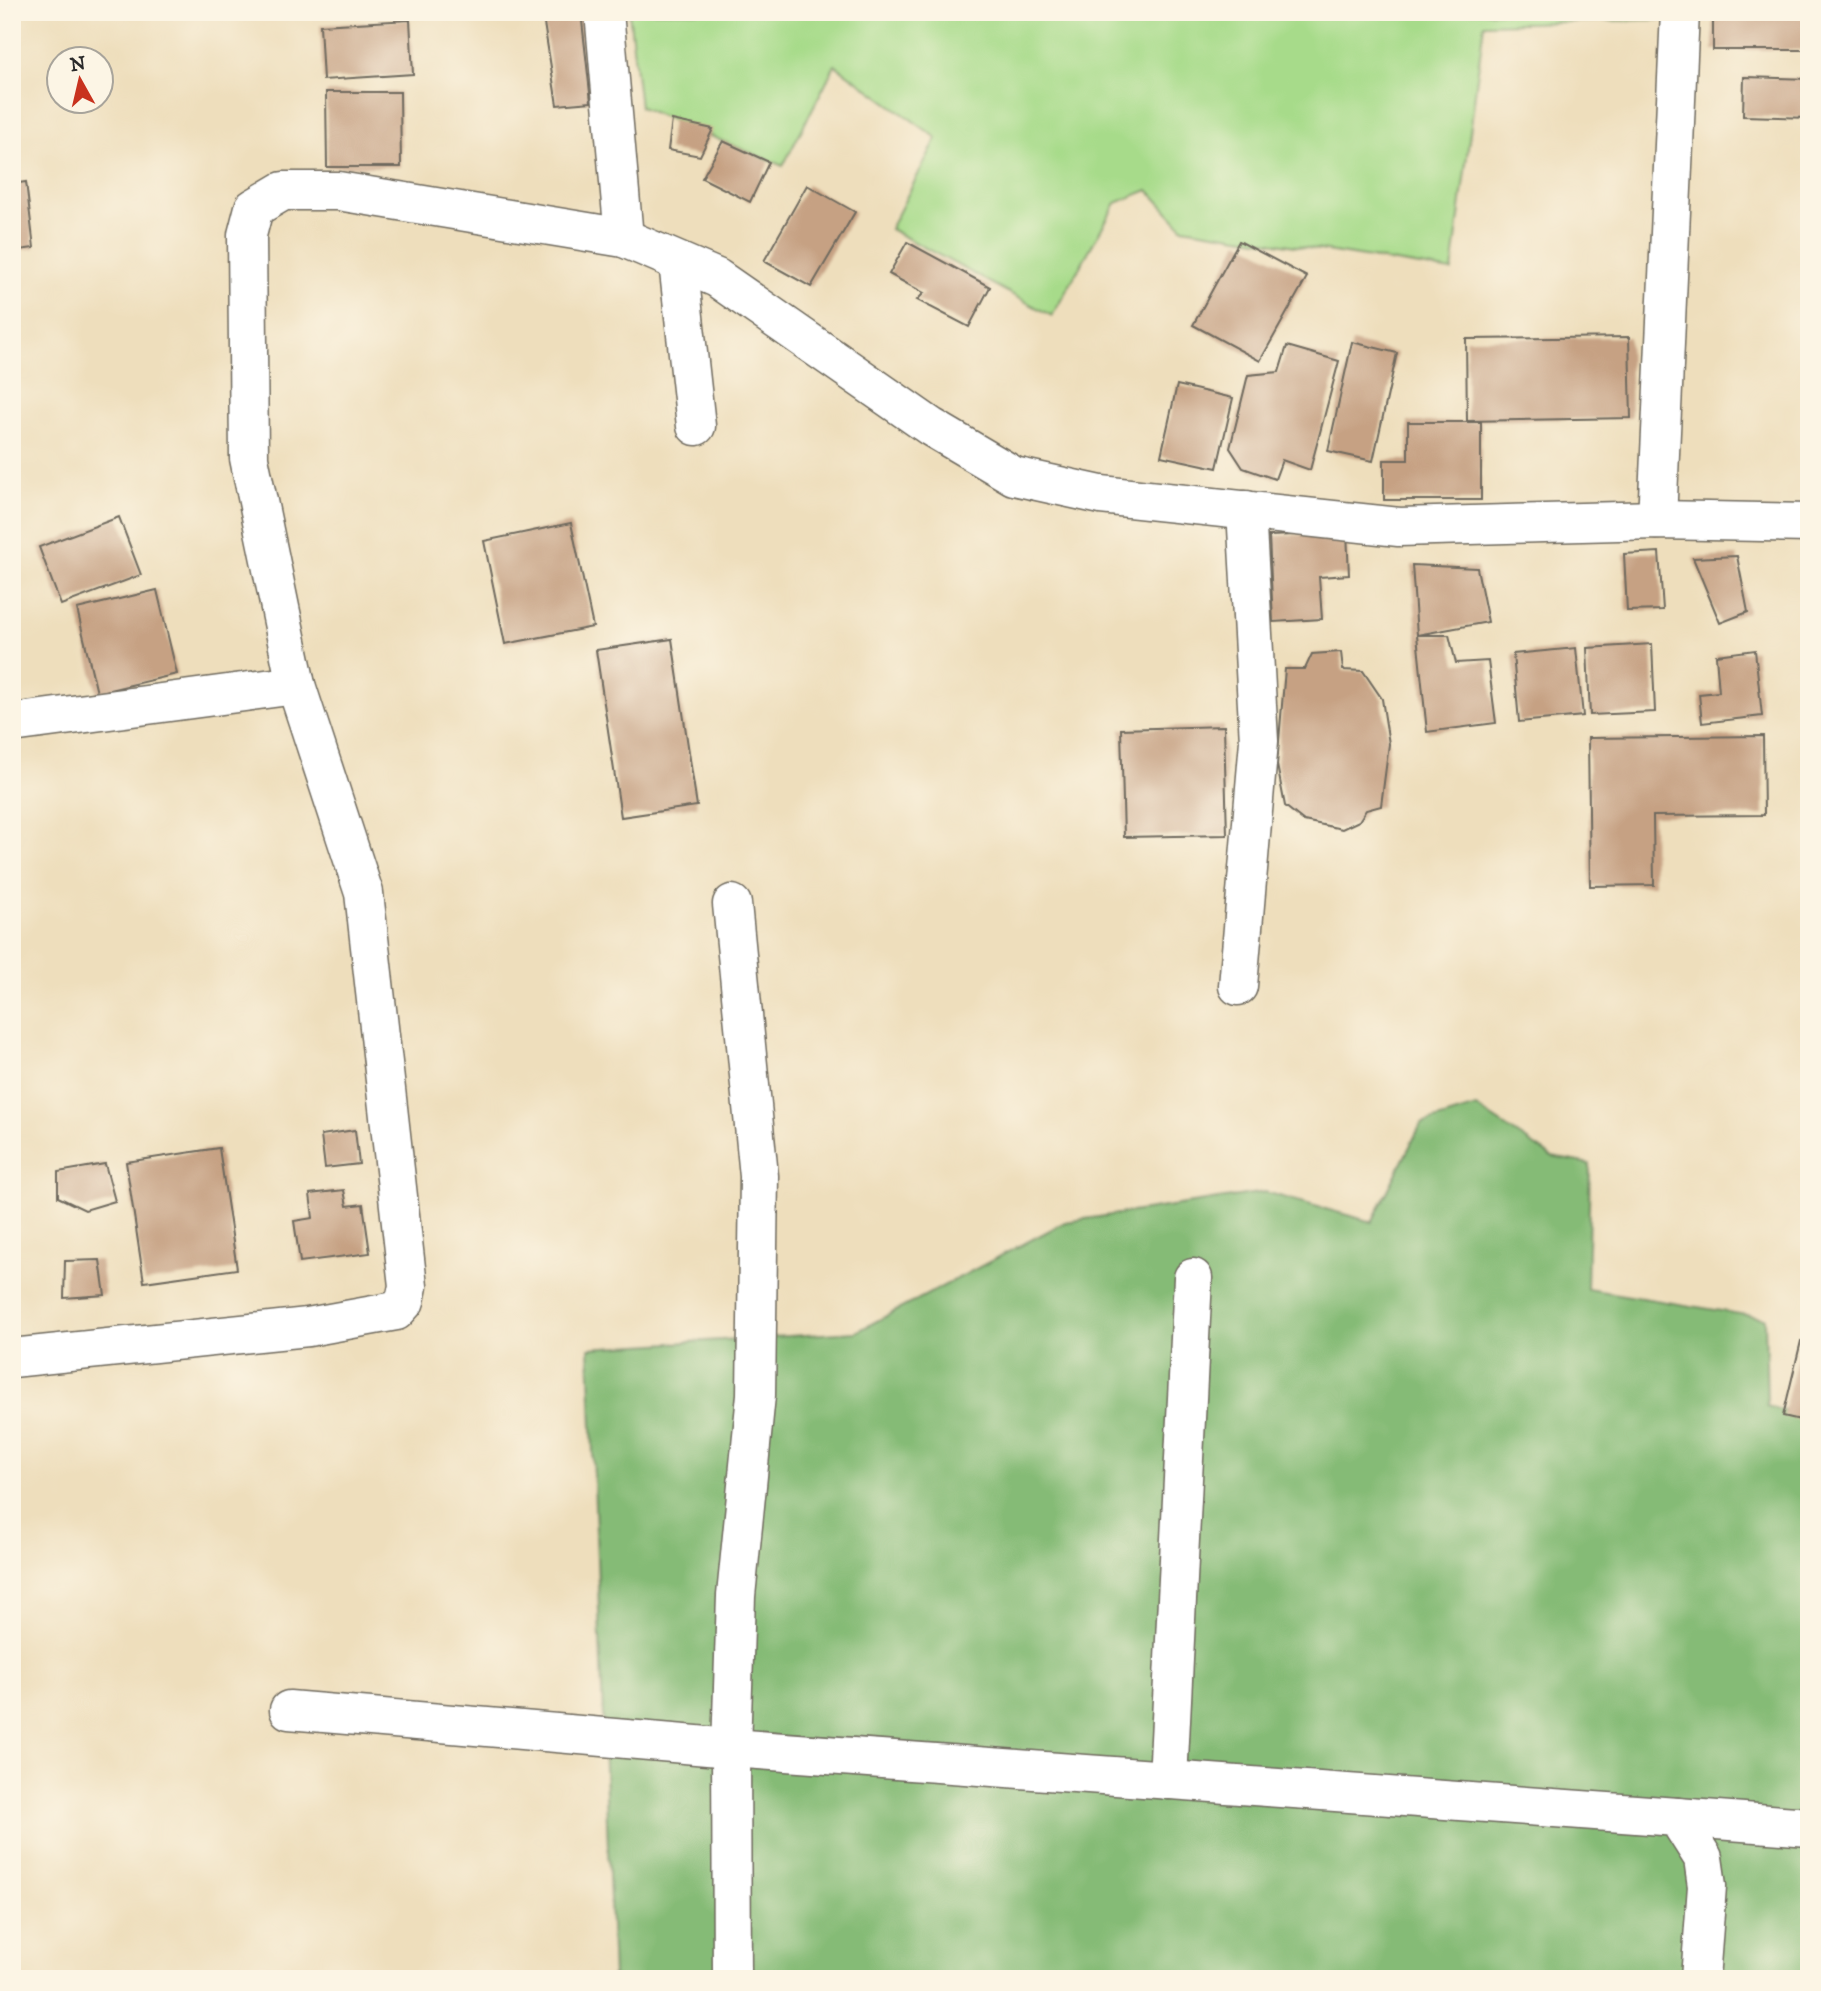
<svg xmlns="http://www.w3.org/2000/svg" width="1821" height="1991" font-family="'IM FELL DW Pica',serif">
  <style>
    .green { fill: #a7db8a; stroke: #69835a; stroke-width: 2 }
    .forest { fill: #85bb76; stroke: #587350; stroke-width: 2 }
    .building { fill: #c6a183 }
    .lines { fill: none; stroke-linecap: round; stroke-linejoin: round }
    .minor-casing { stroke: #6f6a5e; stroke-width: 41 }
    .minor { stroke: #fff; stroke-width: 38 }
  </style>
  <rect width="100%" height="100%" fill="#fcf5e5"/>
  <filter id="ink" filterUnits="userSpaceOnUse"><feTurbulence type="fractalNoise" baseFrequency=".0143" numOctaves="2"/><feDisplacementMap in="SourceGraphic" scale="14" xChannelSelector="R" yChannelSelector="G"/><feConvolveMatrix kernelMatrix="1 2 1 2 8 2 1 2 1" color-interpolation-filters="sRGB"/></filter>
  <filter id="wash" filterUnits="userSpaceOnUse"><feTurbulence type="fractalNoise" baseFrequency=".00686" numOctaves="4" result="noise"/><feDisplacementMap in="SourceGraphic" scale="28" xChannelSelector="R" yChannelSelector="G"/><feGaussianBlur stdDeviation="1.57" result="paint"/><feColorMatrix in="noise" values="0 0 0 0 0 0 0 0 0 0 0 0 0 0 0 0 0 1.4 0 .05"/><feComposite in="paint" operator="in"/></filter>
  <g filter="url(#wash)">
    <rect width="100%" height="100%" fill="#eedebc"/>
    <path class="green" d="M629,12h1050l2,7 -197,5 -32,247 -269,-43 -35,-38 -32,13 -64,113 -162,-87 47,-91 -102,-73 -52,101 -143,-59z"/>
    <path class="forest" d="M1476,1107l76,50 38,7 -3,125 178,29 2,88 42,12v561h-1196l-24,-631 267,-16 209,-110 200,-30 107,30 49,-98z"/>
    <g id="blocks">
      <g class="building">
        <path d="M211,12h21v1l-15,4z"/>
        <path d="M581,12l10,90 -34,3 -14,-88z"/>
        <rect x="1713" y="12" width="96" height="38"/>
        <path d="M410,20l3,54 -90,6 -3,-55z"/>
        <path d="M1744,77l65,2v39l-66,-2z"/>
        <path d="M326,92h74l1,75h-74z"/>
        <path d="M672,120l41,9 -13,27 -32,-6z"/>
        <path d="M723,141l46,21 -19,40 -48,-24z"/>
        <path d="M26,182l8,66 -22,3v-67z"/>
        <path d="M807,185l48,27 -44,75 -47,-26z"/>
        <path d="M1239,241l68,36 -47,84 -67,-36z"/>
        <path d="M907,242l83,45 -21,40 -52,-27 7,-7 -35,-19z"/>
        <path d="M1629,337l2,81 -164,3 -1,-82z"/>
        <path d="M1352,342l45,11 -24,108 -45,-10z"/>
        <path d="M1287,346l52,15 -29,109 -28,-10 -7,19 -32,-11 -13,-20 18,-73 31,-3z"/>
        <path d="M1177,385l56,13 -16,70 -56,-12z"/>
        <path d="M1408,422h73v78h-97v-40h24z"/>
        <path d="M119,517l22,58 -80,30 -22,-58z"/>
        <path d="M571,523l22,104 -88,17 -21,-103z"/>
        <path d="M1347,533l2,42 -30,2 3,42 -49,3 -4,-86z"/>
        <path d="M1659,552l4,58 -36,1 -3,-57z"/>
        <path d="M1737,556l11,56 -28,11 -27,-65z"/>
        <path d="M1412,565l65,3 11,54 -71,13z"/>
        <path d="M157,590l20,84 -80,19 -20,-84z"/>
        <path d="M1417,635h32l7,28 32,-2 8,62 -69,9z"/>
        <path d="M672,639l25,167 -76,11 -25,-167z"/>
        <path d="M1652,644l3,68 -65,3 -3,-67z"/>
        <path d="M1576,648l7,68 -64,6 -6,-68z"/>
        <path d="M1755,650l7,66 -60,7 -3,-29 20,-2 -3,-37z"/>
        <path d="M1341,652l2,18 20,1 19,28 7,45 -8,62 -15,4 -7,11 -17,8 -38,-8 -19,-15 -8,-41 8,-96h20l7,-15z"/>
        <path d="M1224,726l3,109 -103,2 -3,-108z"/>
        <path d="M1763,736l1,79 -111,1 1,69 -64,1 -2,-148z"/>
        <path d="M355,1130l4,34 -34,4 -4,-33z"/>
        <path d="M219,1148l18,121 -93,13 -18,-120z"/>
        <path d="M105,1164l10,37 -30,9 -27,-13v-25z"/>
        <path d="M344,1190l3,16 16,-2 7,49 -70,9 -6,-41 19,-3 -3,-24z"/>
        <path d="M100,1260l5,35 -41,3 1,-37z"/>
        <path d="M1801,1341l8,2v79l-26,-6z"/>
      </g>
    </g>
  </g>
  <g filter="url(#ink)">
    <use href="#blocks" fill-opacity="0" stroke="#6f6a5e" stroke-width="2"/>
    <g class="lines">
      <defs>
        <g id="minor">
          <path d="M604,12l20,226"/>
          <path d="M678,262l18,164"/>
          <path d="M1657,520l23,-508"/>
          <path d="M12,723l284,-38"/>
          <path d="M1238,986l21,-245 -13,-231"/>
          <path d="M12,1358l296,-31 88,-16 9,-10 3,-15 -44,-393 -68,-208 -47,-227 -2,-223 7,-27 29,-17h55l286,47 93,40 214,149 83,49 87,19 298,32 258,-7 152,3"/>
          <path d="M289,1710l442,38 946,69 26,41 4,28 -7,93"/>
          <path d="M1168,1780l25,-502"/>
          <path d="M1677,1817l132,10"/>
          <path d="M732,1979l-1,-231 5,-152 20,-201 3,-219 -27,-272"/>
        </g>
      </defs>
      <use href="#minor" class="minor-casing"/>
      <use href="#minor" class="minor"/>
    </g>
  </g>
  <rect width="1821" height="1991" fill="none" stroke="#fcf5e5" stroke-width="42"/>
  <g transform="translate(80 80) rotate(352)"><circle r="33" fill="#fcf5e5" stroke="#a8a49b" stroke-width="2"/>
  <path d="M0-5L12 26L0 18L-12 26Z" fill="#c8321e"/>
  <text y="-10" font-size="19" font-weight="bold" text-anchor="middle" fill="#2b2b2b">N</text>
  </g>
</svg>
